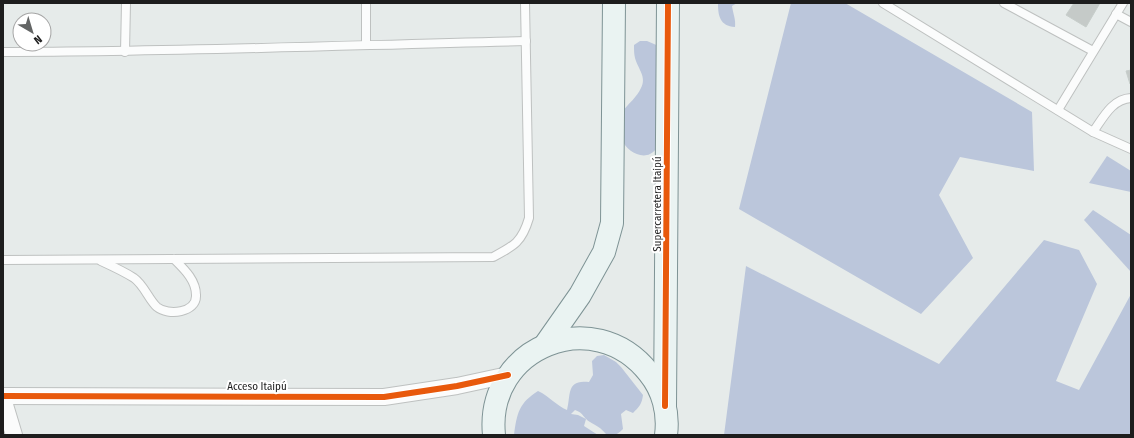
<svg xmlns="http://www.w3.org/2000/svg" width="1134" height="438" font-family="'Fira Sans Condensed',sans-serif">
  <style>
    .forest { fill: #bbc6db }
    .building { fill: #c5cac8; stroke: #c7cecb }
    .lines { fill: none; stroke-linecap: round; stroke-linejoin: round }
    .lane-casing { stroke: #bec1c0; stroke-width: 10 }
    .street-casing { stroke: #bec1c0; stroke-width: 18 }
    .secondary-casing { stroke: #7e9395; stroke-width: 24 }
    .lane { stroke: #fbfcfc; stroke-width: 8 }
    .street { stroke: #fbfcfc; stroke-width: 16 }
    .secondary { stroke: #eaf3f2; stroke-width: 22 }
    .cycleway-casing { stroke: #fff; stroke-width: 8 }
    .cycleway { stroke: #e8590c; stroke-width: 6 }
    .labels { text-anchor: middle; stroke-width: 4; stroke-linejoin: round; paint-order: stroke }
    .street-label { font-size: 11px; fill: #1d1d1d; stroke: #fff }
  </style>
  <rect width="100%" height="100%" fill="#e6ebea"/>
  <g class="forest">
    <path d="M718,3h19l-5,3c1,8 4,13 3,21 -15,-1 -17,-11 -17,-24z"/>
    <path d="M791,3h54l187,109 2,59 -74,-14 -21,38 34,63 -52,56 -182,-105z"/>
    <path d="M640,41h7l14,6 -2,98c-2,3 -5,7 -9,9 -10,5 -25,-4 -28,-15 -2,-7 1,-21 1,-28 6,-8 14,-14 18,-23 6,-11 -3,-19 -6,-30 -1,-4 -1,-8 -1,-13z"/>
    <path d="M1107,156l24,15v21l-42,-9z"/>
    <path d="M1093,210l38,25v37l-47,-52z"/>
    <path d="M1044,240l35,10 18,34 -41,97 23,9 52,-96v141h-407l22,-169 193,98z"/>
    <path d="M604,355l12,7 5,5 22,28c-1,9 -4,12 -10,18l-7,-3 -5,4 2,15c-5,5 -9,8 -17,5 -5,-6 -9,-8 -16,-12 -7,-4 -6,-9 -15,-12l-4,4 7,1 8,4 -2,7 14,9h-84c3,-22 5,-32 24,-44 11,5 19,15 29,19 4,-15 -1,-31 22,-28l4,-7 -1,-14 5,-5z"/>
  </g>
  <g class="building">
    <path d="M1074,3h26l-14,24 -20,-12z"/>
    <path d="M1131,70v13l-1,1 -4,-13z"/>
  </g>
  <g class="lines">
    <defs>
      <g id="lane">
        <path d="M883,3l210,129 38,17"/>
        <path d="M1004,3l89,48"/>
        <path d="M1116,14l15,8"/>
        <path d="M366,44v-41"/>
        <path d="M3,52c174,0 349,-7 523,-11"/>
        <path d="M125,52l1,-49"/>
        <path d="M1058,110l65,-107"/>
        <path d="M1093,132c10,-14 19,-33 38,-34"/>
        <path d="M3,260l490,-3c21,-11 29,-15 36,-39l-4,-215"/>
        <path d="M101,261c11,5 22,10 33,17 10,7 15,22 23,29 11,9 40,6 39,-12 0,-15 -12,-26 -22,-36"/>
      </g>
      <g id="street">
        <path d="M3,396l381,1 73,-11 51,-11"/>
        <path d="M3,401l2,4 9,30"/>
      </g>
      <g id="secondary">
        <path d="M545,345l35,-50 24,-43 8,-29 2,-220"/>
        <path d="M665,406l3,-403"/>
        <path d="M494,435c-9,-88 100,-132 155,-62 14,17 20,40 17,62"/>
      </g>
    </defs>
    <use href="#lane" class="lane-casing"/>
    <use href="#street" class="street-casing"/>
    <use href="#secondary" class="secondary-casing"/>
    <use href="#lane" class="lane"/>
    <use href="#street" class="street"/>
    <use href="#secondary" class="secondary"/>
    <defs>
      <g id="cycleway">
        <path d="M3,396l381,1 73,-11 51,-11"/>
        <path d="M665,406l3,-403"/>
      </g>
    </defs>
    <use href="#cycleway" class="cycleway-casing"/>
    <use href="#cycleway" class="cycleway"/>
  </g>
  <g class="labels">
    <g class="street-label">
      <text transform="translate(657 204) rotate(-90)" y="4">Supercarretera Itaipú</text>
      <text x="257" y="390">Acceso Itaipú</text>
    </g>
  </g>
  <rect width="1134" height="438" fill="none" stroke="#1d1d1d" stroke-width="8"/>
  <g transform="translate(32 32) rotate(142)"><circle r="19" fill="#ffffff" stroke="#a5a5a5"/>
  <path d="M0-3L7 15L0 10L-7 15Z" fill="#636565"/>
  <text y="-6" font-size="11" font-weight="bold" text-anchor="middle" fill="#1d1d1d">N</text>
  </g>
</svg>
